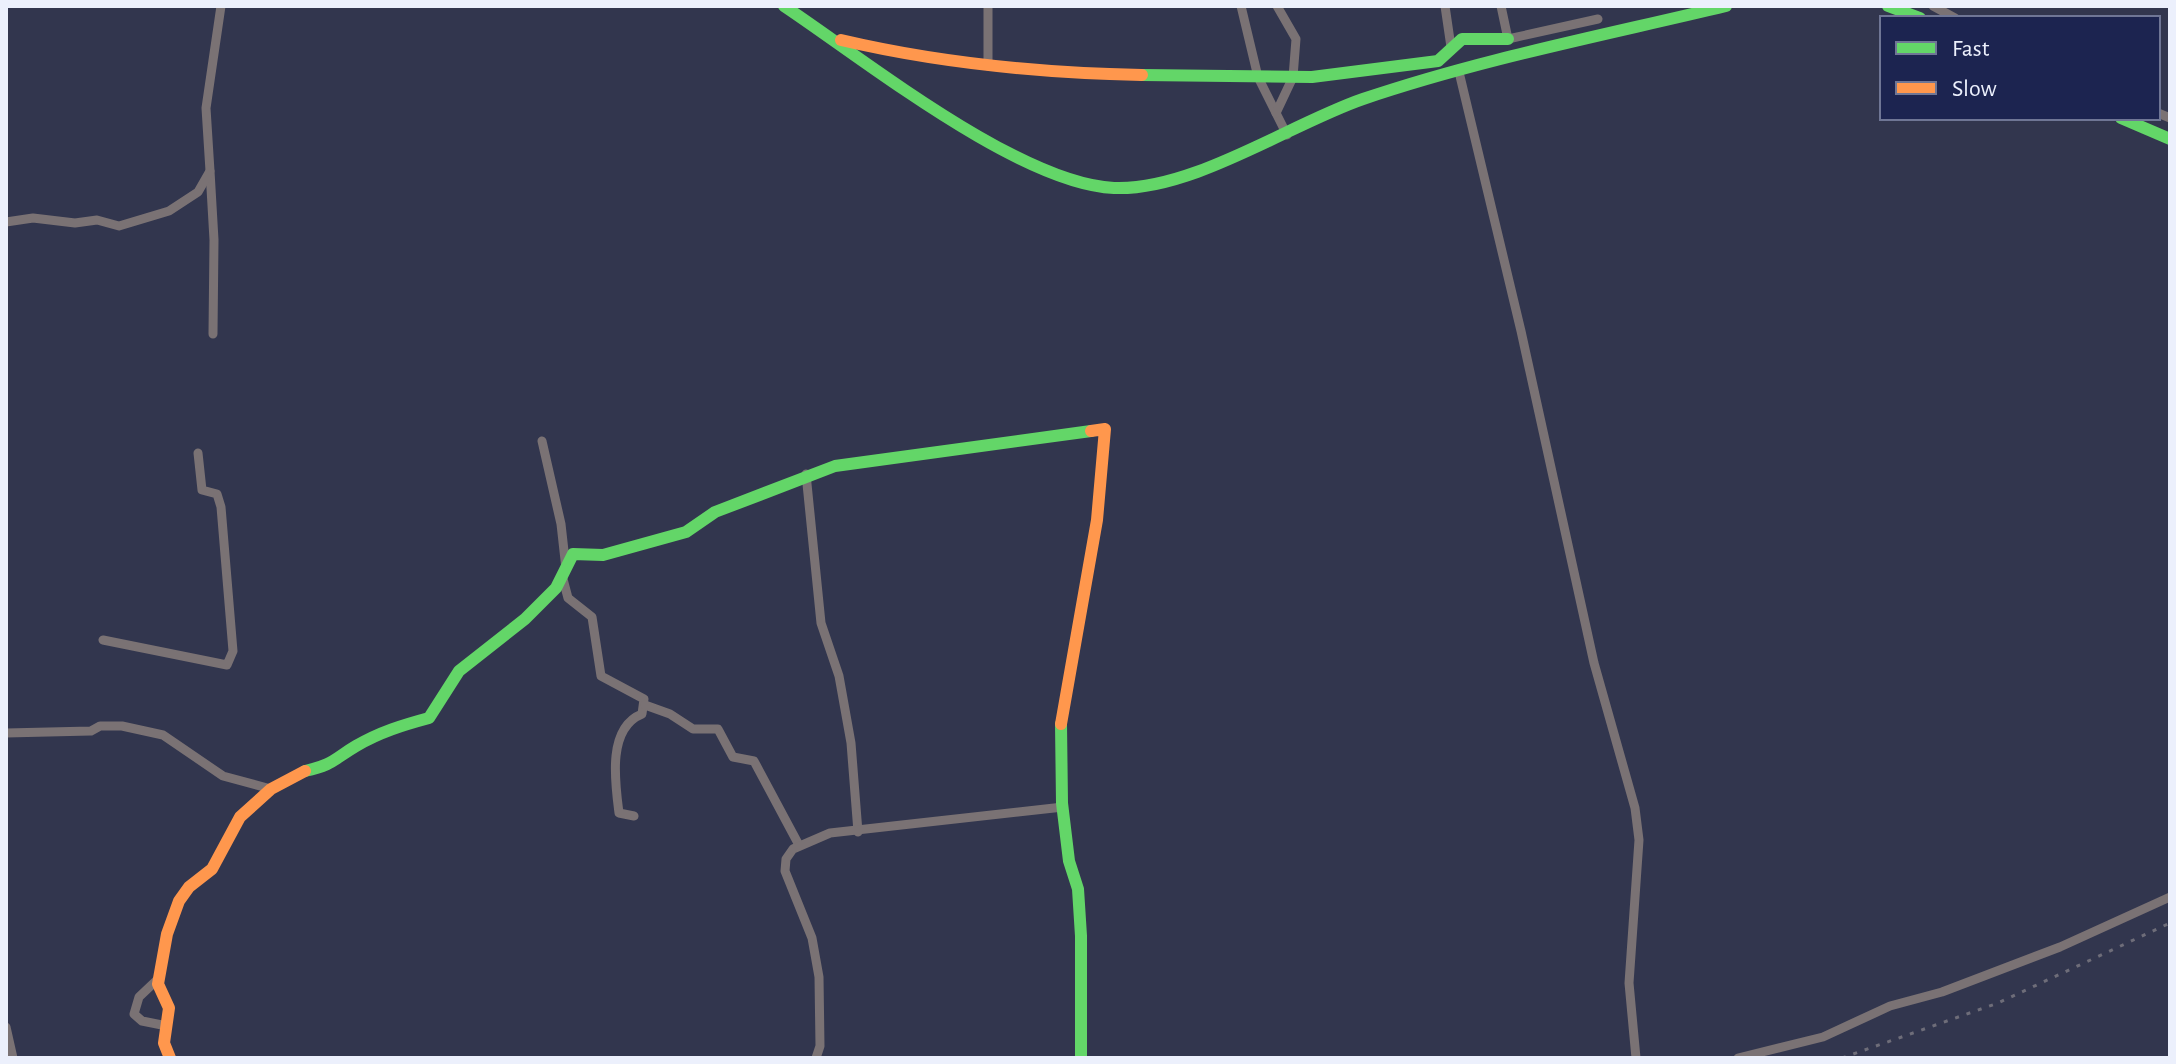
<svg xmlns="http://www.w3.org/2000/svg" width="2176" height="1064" font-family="'Alegreya Sans',sans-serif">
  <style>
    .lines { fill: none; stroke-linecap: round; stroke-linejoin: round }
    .street { stroke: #7a7274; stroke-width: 9 }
    .fast { stroke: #63d668; stroke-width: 12 }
    .slow { stroke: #ff974d; stroke-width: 12 }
    .rail { stroke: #6e6d79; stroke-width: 3; stroke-dasharray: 4 8; stroke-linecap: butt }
  </style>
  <rect width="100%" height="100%" fill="#32364e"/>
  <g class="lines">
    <g class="street">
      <path d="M1241,6l17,71 29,58"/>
      <path d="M1445,6l6,41"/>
      <path d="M1501,6l7,33 90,-20"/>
      <path d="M1933,6l22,12"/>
      <path d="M988,66v-60"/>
      <path d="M1459,72l62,259 73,332 41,145 4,32 -10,143 7,75"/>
      <path d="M1276,113l17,-36 3,-38 -19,-33"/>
      <path d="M2158,113l12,5"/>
      <path d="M210,171l4,69 -1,94"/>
      <path d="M6,222l27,-4 42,5 22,-3 22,6 50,-15 29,-19 12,-21 -4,-63 15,-102"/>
      <path d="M542,441l19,83 5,45"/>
      <path d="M806,474l15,149 18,53 12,67 7,89"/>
      <path d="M563,579l5,19 24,19 9,59 43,23 -2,15c-35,14 -27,68 -23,99l15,3"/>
      <path d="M103,640l124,25 6,-14 -12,-144 -4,-13 -15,-4 -4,-37"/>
      <path d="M645,705l25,9 23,15h25l15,28 21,4 45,84"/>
      <path d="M6,733l85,-2 9,-5h22l41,9 60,41 48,13"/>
      <path d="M158,979l-19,18 -5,17 8,7 25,5"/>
      <path d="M6,1027l7,31"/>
      <path d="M816,1058l4,-12 -1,-69 -7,-39 -27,-67 1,-12 7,-10 37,-16 233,-26"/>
      <path d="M1738,1058l85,-21 67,-31 52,-14 118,-45 110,-50"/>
    </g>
    <g class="fast">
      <path d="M784,6c81,54 236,178 330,182 79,3 176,-64 249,-89 118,-40 242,-64 363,-93"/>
      <path d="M1888,6l32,12"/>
      <path d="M1142,75l170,2 126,-16 24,-22h46"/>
      <path d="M2121,118l49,21"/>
      <path d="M1061,724l1,79 7,58 9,28 3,47v122"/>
      <path d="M305,771c28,-6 29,-12 51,-25 24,-14 47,-21 73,-28l30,-47 66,-52 31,-31 17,-34 30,1 83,-23 29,-20 120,-46 256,-35"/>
    </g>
    <g class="slow">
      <path d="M841,40c98,23 200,33 301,35"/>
      <path d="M1061,724l36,-204 8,-91 -14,2"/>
      <path d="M170,1058l-6,-15 5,-35 -11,-24 9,-50 12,-33 10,-14 23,-18 28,-52 31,-28 34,-18"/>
    </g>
    <path class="rail" d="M1842,1058l156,-55 172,-80"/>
  </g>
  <rect width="2176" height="1064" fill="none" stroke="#ecf0fc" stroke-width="16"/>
  <rect x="1880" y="16" width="280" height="104" fill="#1c2450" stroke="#6f7695" stroke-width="2"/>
  <rect x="1896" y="42" width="40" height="12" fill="#63d668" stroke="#6f7695" stroke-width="2"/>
  <text x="1952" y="56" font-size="24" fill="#ecf0fc">Fast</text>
  <rect x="1896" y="82" width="40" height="12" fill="#ff974d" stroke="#6f7695" stroke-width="2"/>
  <text x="1952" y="96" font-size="24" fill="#ecf0fc">Slow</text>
</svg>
